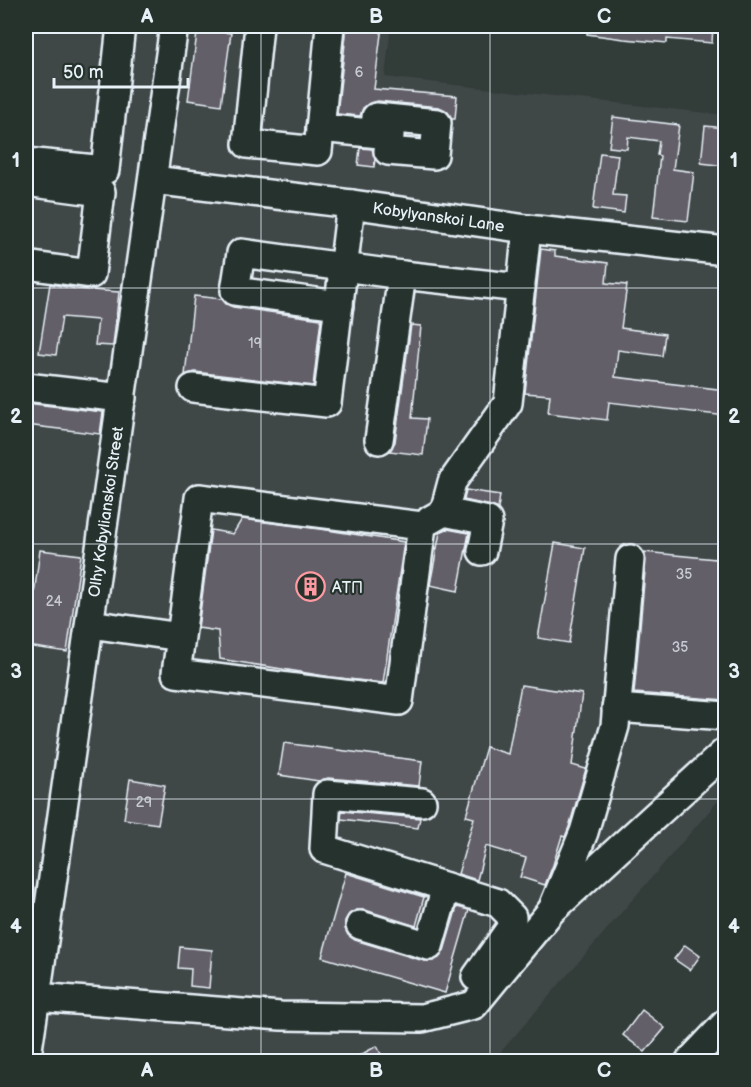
<svg xmlns="http://www.w3.org/2000/svg" width="751" height="1087" font-family="'Balsamiq Sans',sans-serif">
  <style>
    .built { fill: #414647 }
    .building { fill: #635e68; stroke: #e8f1f8; stroke-width: 1.5 }
    .lines { fill: none; stroke-linecap: round; stroke-linejoin: round }
    .minor-casing { stroke: #e8f1f8; stroke-width: 32 }
    .minor { stroke: #26332d; stroke-width: 27 }
    .grid { fill: none; stroke: #e8f1f8; stroke-width: 1.5; stroke-opacity: 0.55 }
    .labels { text-anchor: middle; stroke-width: 4.5; stroke-linejoin: round; paint-order: stroke }
    .number-label { font-size: 14px; fill: #c7ccd4 }
    .street-label { font-size: 16px; fill: #e8f1f8; stroke: #26332d }
    .poi-label { font-size: 16px; fill: #e8f1f8; stroke: #26332d; text-anchor: start }
    .neatline { fill: none; stroke: #e8f1f8; stroke-width: 2 }
    .grid-label { font-size: 20px; text-anchor: middle; font-weight: bold; fill: #e8f1f8 }
  </style>
  <rect width="100%" height="100%" fill="#323c39"/>
  <filter id="ink" filterUnits="userSpaceOnUse"><feTurbulence type="fractalNoise" baseFrequency=".0167" numOctaves="2"/><feDisplacementMap in="SourceGraphic" scale="12" xChannelSelector="R" yChannelSelector="G"/><feConvolveMatrix kernelMatrix="1 2 1 2 8 2 1 2 1" color-interpolation-filters="sRGB"/></filter>
  <g filter="url(#ink)">
    <path class="built" d="M26,26h365l-6,51 340,38v678l-232,268h-467z"/>
    <g class="building">
      <path d="M198,26h20l-1,5 14,2 -10,72 -33,-5z"/>
      <path d="M347,26h35l-8,63 83,7 -2,23h-3l-5,-8 -8,-4 -61,-6 -8,2 -7,5 -3,8 -23,-2z"/>
      <path d="M587,26h126l-1,17 -45,-4v4l-43,-4 -37,-5z"/>
      <path d="M613,117l66,8 -6,44 21,3 -6,49 -35,-4 7,-61 -3,-1 2,-14 -31,-4 -1,12 -18,-2z"/>
      <path d="M705,126l21,2v38l-25,-3z"/>
      <path d="M360,148l12,1 3,10 -1,8 -16,-2z"/>
      <path d="M600,153l18,2 -5,40 13,1 -2,17 -31,-4z"/>
      <path d="M541,249l14,2v5l53,7 -2,20 21,2 -6,43 44,6 -3,22 -44,-6 -3,27 111,13v26l-117,-14 -2,18 -59,-7 2,-18 -25,-2z"/>
      <path d="M50,284l27,5 42,3 -6,54 -18,-1 3,-25 -36,-3 -6,38 -17,-2z"/>
      <path d="M194,296l28,3 4,5 7,3 88,12 -8,67 -118,-14 -10,3z"/>
      <path d="M411,325l10,1 -9,92 15,1 -4,36 -34,-4 6,-9z"/>
      <path d="M26,403l77,9 -3,22 -74,-9z"/>
      <path d="M466,490l34,5 -2,14 -7,-3 -27,-6z"/>
      <path d="M242,519l85,11 77,12 -21,141 -52,-6 -111,-18 -2,-28 -20,-3 13,-98 22,4z"/>
      <path d="M447,529l22,4 -11,58 -28,-6 10,-53z"/>
      <path d="M555,543l30,5 -16,95 -31,-5z"/>
      <path d="M40,550l41,5 -14,97 -40,-6z"/>
      <path d="M644,552l82,8v140l-92,-7 12,-133z"/>
      <path d="M521,685l61,9 -10,71 14,4 -17,58 -4,10 -3,-1 -9,29 -8,20 -25,-8 6,-19 -40,-12 -9,34 -19,-6 16,-56 -8,-2 20,-69 22,7z"/>
      <path d="M284,743l138,18 -3,25 -91,-8 -9,3 -40,-6z"/>
      <path d="M130,779l35,6 -7,39 -34,-5z"/>
      <path d="M342,811l78,7 -2,10 -77,-9z"/>
      <path d="M346,873l78,24 -8,29 -51,-16h-8l-8,4 -4,7v7l3,7 7,5 69,21h9l6,-3 5,-7 13,-44 12,3 -24,83 -123,-36z"/>
      <path d="M685,945l15,11 -10,14 -16,-11z"/>
      <path d="M180,947l32,3 -3,38 -19,-2 1,-17 -13,-1z"/>
      <path d="M642,1010l23,18 -20,24 -22,-17z"/>
      <path d="M377,1046l8,16h-38z"/>
    </g>
    <g class="lines">
      <defs>
        <g id="minor">
          <path d="M259,26l-12,118 71,7 12,-125"/>
          <path d="M320,128l70,7 -2,16 46,4 3,-32 -61,-6 -1,16"/>
          <path d="M26,162l79,8 16,-144"/>
          <path id="s1" d="M153,180l198,24 176,25 199,22"/>
          <path d="M26,182l75,10 -10,82 -65,-9"/>
          <path d="M402,275l119,13"/>
          <path d="M339,305l-104,-14 6,-38 161,22 -23,165"/>
          <path d="M26,387l96,11"/>
          <path d="M193,388l134,15 24,-199"/>
          <path d="M444,512l8,-30 56,-79 19,-174"/>
          <path d="M430,520l14,-8 44,9 -6,30"/>
          <path d="M90,624l91,13 18,-139 223,28 -23,175 -223,-28 5,-36"/>
          <path d="M616,708l110,8"/>
          <path d="M422,802l-95,-8 -3,55 174,54 14,14v9l-36,51"/>
          <path d="M554,905l30,-73 31,-106 15,-167"/>
          <path d="M360,925l69,21 17,-59"/>
          <path d="M26,1000l10,-3 245,19 141,2 52,-13 77,-94 175,-160"/>
          <path id="s2" d="M26,1062l10,-65 50,-350 88,-621"/>
          <path d="M689,1062l37,-39"/>
        </g>
      </defs>
      <use href="#minor" class="minor-casing"/>
      <use href="#minor" class="minor"/>
    </g>
  </g>
  <path class="grid" d="M261,26v1036M490,26v1036M26,288h700M26,544h700M26,799h700"/>
  <defs>
    <symbol id="building-ring" viewBox="-11 -11 22 22"><circle r="9.5" fill="#26332d" stroke="#ff9aa2" stroke-width="1.5"/><path d="M-4-6H4V6H1V3H-1V6H-4ZM-2.5-4.3h1.7v1.8h-1.7ZM.8-4.3h1.7v1.8H.8ZM-2.5-1h1.7V.8h-1.7ZM.8-1h1.7V.8H.8Z" fill="#ff9aa2"/></symbol>
  </defs>
  <g fill-rule="evenodd">
    <use href="#building-ring" x="294" y="570" width="33" height="33"/>
  </g>
  <g class="labels">
    <g class="number-label">
      <text x="359" y="77">6</text>
      <text x="255" y="348">19</text>
      <text x="684" y="579">35</text>
      <text x="54" y="606">24</text>
      <text x="680" y="652">35</text>
      <text x="144" y="807">29</text>
    </g>
    <g class="street-label">
      <text dy="6" stroke="none"><textPath href="#s1" startOffset="288">Kobylyanskoi Lane</textPath></text>
      <text dy="6" stroke="none"><textPath href="#s2" startOffset="556">Olhy Kobylianskoi Street</textPath></text>
    </g>
    <g class="poi-label">
      <text x="332" y="593">АТП</text>
    </g>
  </g>
  <rect width="751" height="1087" fill="none" stroke="#26332d" stroke-width="66"/>
  <path d="M54 78v9h134v-9" fill="none" stroke="#e8f1f8" stroke-width="3"/>
  <text x="63" y="78" font-size="18" fill="#e8f1f8" stroke="#26332d" stroke-width="4.5" paint-order="stroke">50 m</text>
  <rect x="33" y="33" width="685" height="1021" class="neatline"/>
  <g class="grid-label">
    <text x="147" y="23">A</text>
    <text x="376" y="23">B</text>
    <text x="604" y="23">C</text>
    <text x="16" y="167">1</text>
    <text x="734" y="167">1</text>
    <text x="16" y="423">2</text>
    <text x="734" y="423">2</text>
    <text x="16" y="678">3</text>
    <text x="734" y="678">3</text>
    <text x="16" y="933">4</text>
    <text x="734" y="933">4</text>
    <text x="147" y="1077">A</text>
    <text x="376" y="1077">B</text>
    <text x="604" y="1077">C</text>
  </g>
</svg>
